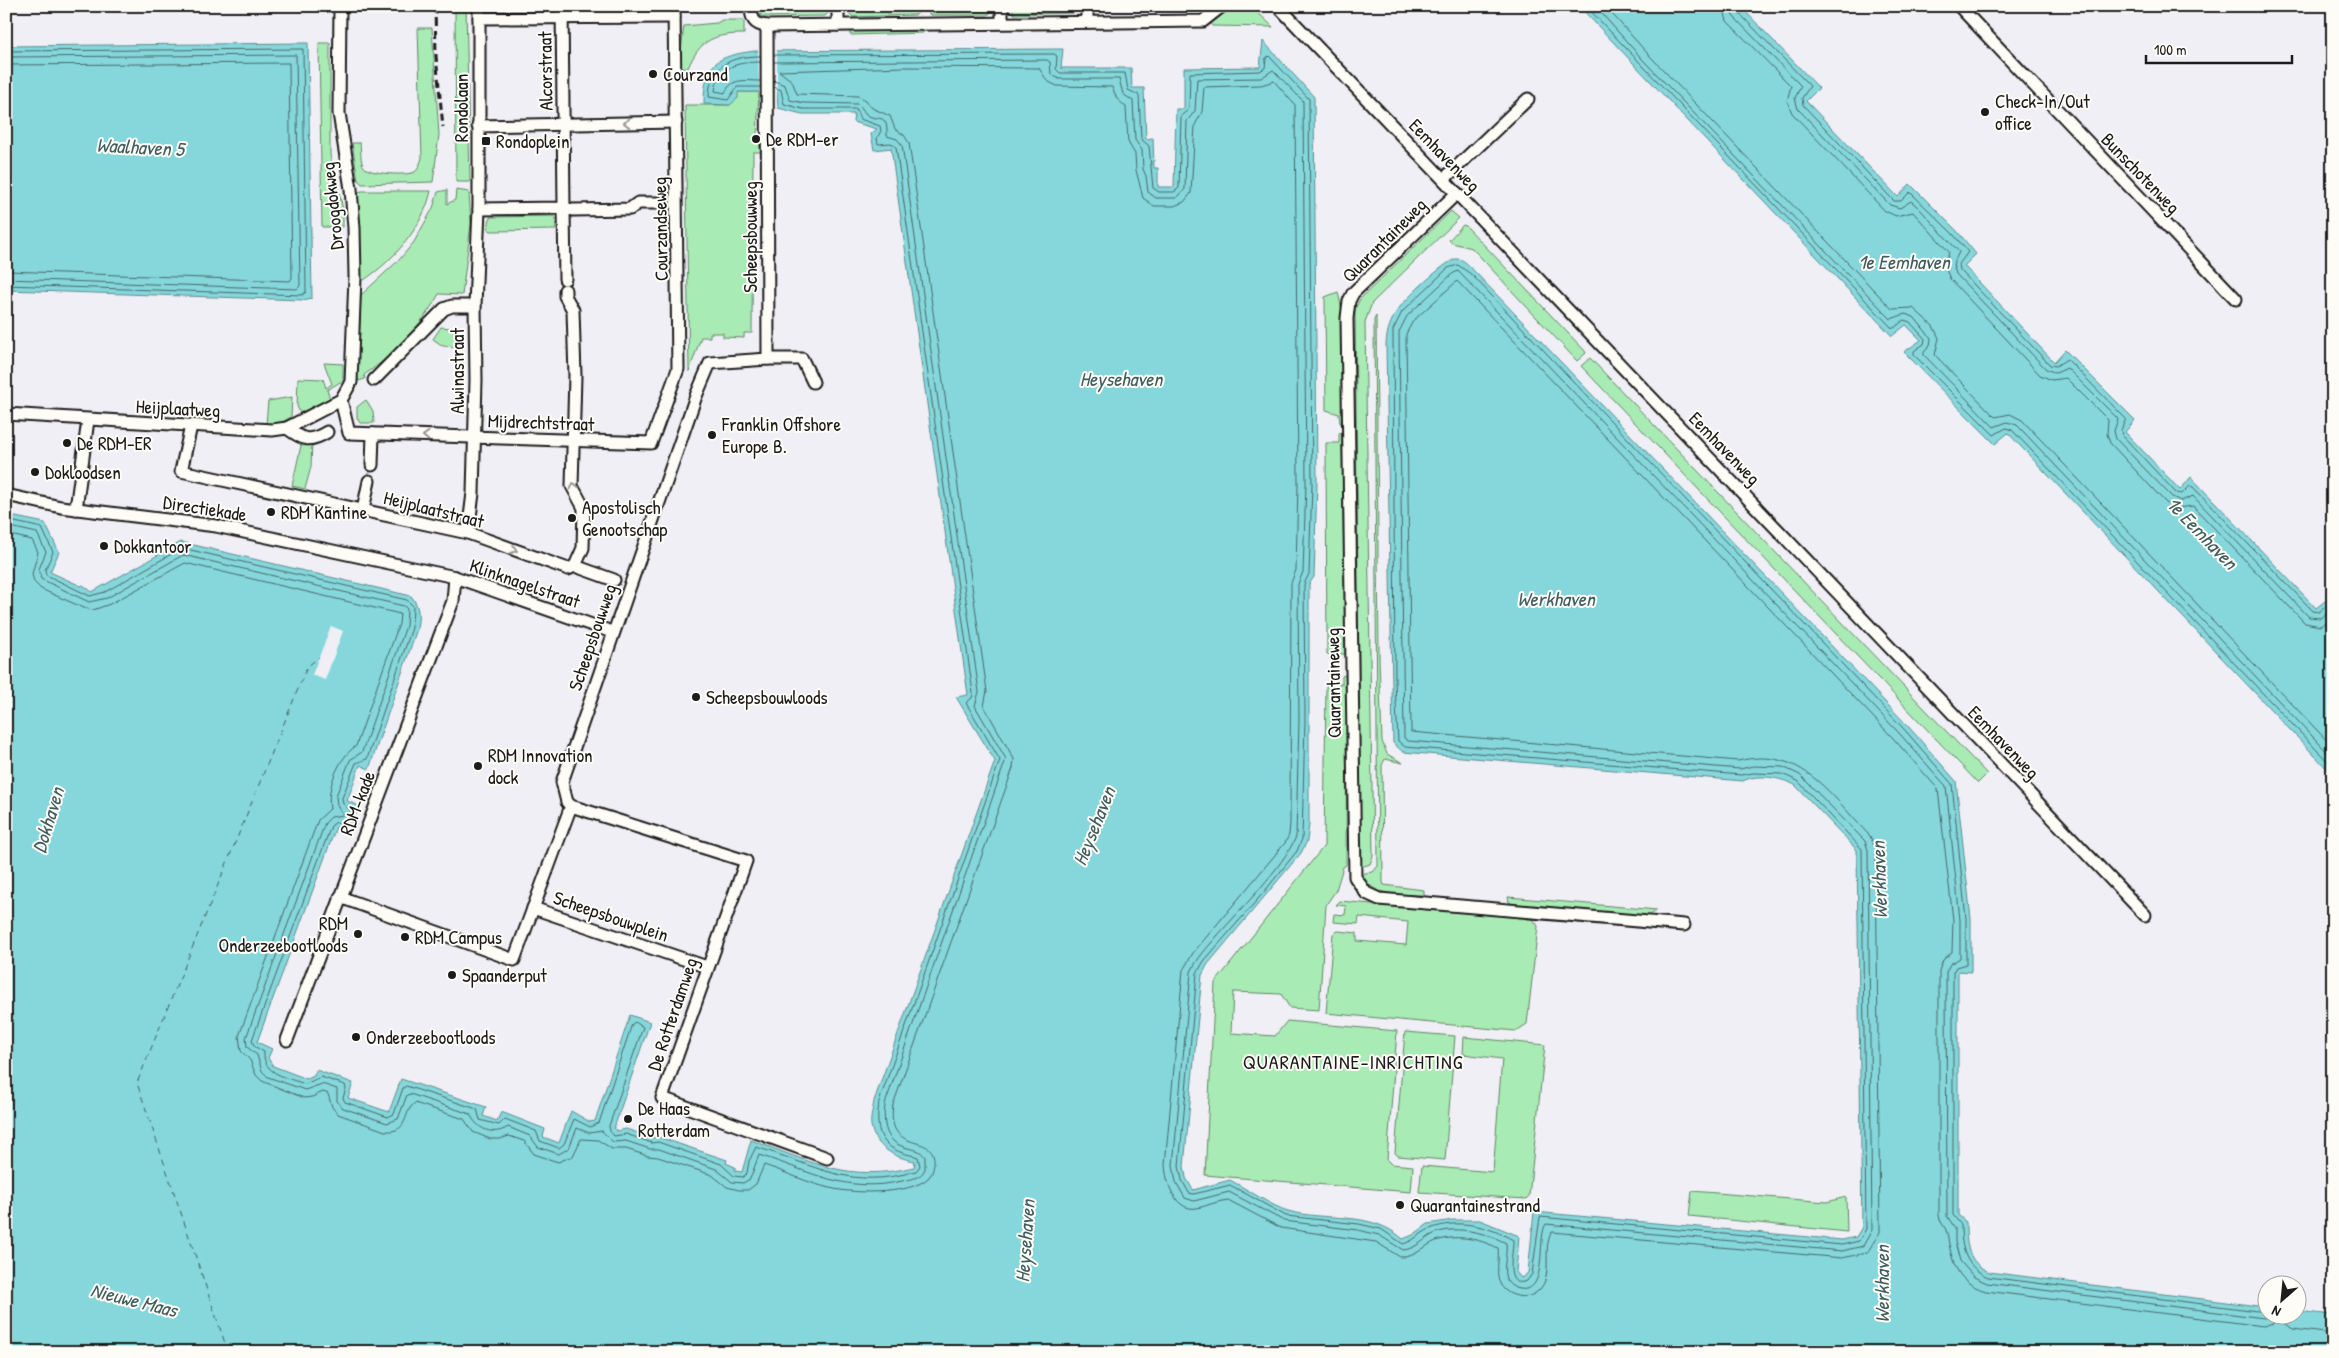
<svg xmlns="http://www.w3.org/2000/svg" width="2339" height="1358" font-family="'Patrick Hand',sans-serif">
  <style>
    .green { fill: #a9ebb4; stroke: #628468 }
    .water { fill: #85d7db; stroke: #5b8c8f }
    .pier { fill: #efeff5 }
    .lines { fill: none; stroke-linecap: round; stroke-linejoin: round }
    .shore { stroke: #466768; stroke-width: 1 }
    .ferry { stroke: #415d5f; stroke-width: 1; stroke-dasharray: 6 5; stroke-linecap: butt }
    .street-casing { stroke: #1c1c1c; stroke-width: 15 }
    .street { stroke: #fdfcf7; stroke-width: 11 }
    .rail { stroke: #1c1c1c; stroke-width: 3; stroke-dasharray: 8 4; stroke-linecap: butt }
    .oneway { stroke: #989794 }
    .poi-dot { fill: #1c1c1c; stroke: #fdfcf7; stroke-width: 2 }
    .labels { text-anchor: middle; stroke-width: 4; stroke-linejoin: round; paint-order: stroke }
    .street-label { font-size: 19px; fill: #1c1c1c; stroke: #fdfcf7 }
    .poi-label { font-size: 19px; fill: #1c1c1c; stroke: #fdfcf7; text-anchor: start }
    .water-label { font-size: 20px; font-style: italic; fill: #415d5f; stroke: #fdfcf7 }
    .neighbourhood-label { font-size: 20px; letter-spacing: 1px; fill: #1c1c1c; stroke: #fdfcf7 }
  </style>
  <rect width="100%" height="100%" fill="#efeff5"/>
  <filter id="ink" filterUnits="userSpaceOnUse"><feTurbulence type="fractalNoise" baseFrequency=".02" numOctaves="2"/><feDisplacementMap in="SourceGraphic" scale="10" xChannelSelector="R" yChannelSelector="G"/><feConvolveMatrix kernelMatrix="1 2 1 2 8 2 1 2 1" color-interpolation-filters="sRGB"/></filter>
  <g filter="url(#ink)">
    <g class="green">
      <path d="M455,6h11l4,176h-14z"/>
      <path d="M1229,6h22l22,21 -61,-1 -1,-3z"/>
      <path d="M1012,8l63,-1 1,1 -2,5 -60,1z"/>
      <path d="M916,9l2,4 -2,2 -63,2 -6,-6z"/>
      <path d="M926,9h65l1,1 -4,5h-58z"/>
      <path d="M759,10h70v2l-4,4 -63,1z"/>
      <path d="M722,20h22v14c-29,0 -44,5 -56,34l-9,1 5,-43 33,-3z"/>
      <path d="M418,28h14l7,107 -6,47 -71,2 -4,-4 -6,-37h8c1,7 0,18 4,24 5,7 43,9 51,5 4,-3 5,-9 7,-14z"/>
      <path d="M923,28v5l-73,2v-5z"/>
      <path d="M319,43h11v112l13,54v18h-21z"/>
      <path d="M737,92h22l-2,43 4,17h-8l-1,181h-8v5l-21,-1v-4h-13v4h-9l-12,35 -4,-267h45z"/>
      <path d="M447,190v14l8,-4 1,-10 13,2 2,32 -9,71 -23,-1c-18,32 -45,61 -75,81l1,4 -7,2 -1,-9 -30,18 3,8 -30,15 -3,-7 1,-28 25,1 3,9 6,-4 -8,-21 19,1v14l15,-12 3,-71 39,-36 14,-17 19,-34 5,-16z"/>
      <path d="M362,191h69c-8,36 -37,69 -67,89l-3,-2 -3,-86z"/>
      <path d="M1451,211l8,7 -87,85 -7,19 8,534 -3,8 -9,3 -6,-558 5,-10z"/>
      <path d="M555,216l1,14 -65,1 -3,-2 2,-12z"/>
      <path d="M1463,225l3,1 119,125 1,2 -9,8 -105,-113 -20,-5 -3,-3z"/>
      <path d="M1338,292l5,24v108l-3,-1 -1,-9 -13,-4 -1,-113z"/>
      <path d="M1376,316l3,343 3,82 5,13 16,9 -18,-4 -3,6 1,117 1,3 40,5v5c-20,-1 -53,3 -61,-20l2,-2 8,-1 5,-6 -4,-546z"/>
      <path d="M441,327l9,1 5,5v14l-12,-1 -10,-7z"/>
      <path d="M1590,358l397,416 -9,9 -397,-417z"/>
      <path d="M292,397l-1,20 -9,5 -16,2 2,-23z"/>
      <path d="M366,400l7,11 1,12h-14l-3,-5v-11z"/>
      <path d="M1342,432l3,222h-18l-1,-211h13v-10z"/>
      <path d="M302,441h10l-1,26 -6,22 -13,-3z"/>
      <path d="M1347,675l-1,190 -3,2 -7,23 -10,15 -7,105 -29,-2 -9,-14 -48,-2 -2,41 44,3 12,-15 110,10 -10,129 4,4 22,2 -2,26 -206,-17 10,-192 109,-137 2,-162h16v-8z"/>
      <path d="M1508,897l149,13 -8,6 -136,-12 -4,-2z"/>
      <path d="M1340,901l193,18 5,7 -11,98 -11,7 -190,-18 7,-79 5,-3 19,2v8l49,4 2,-23 -49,-5 -1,7 -25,-2 1,-8 11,1 1,-9 -10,-1z"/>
      <path d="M1405,1032l50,4 -10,124 -47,-4 -3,-3z"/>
      <path d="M1464,1037l81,8 -16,151 -3,3 -107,-7 3,-26 71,6 9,-113 -39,-5z"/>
      <path d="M1692,1191l135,11 19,-5 1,35 -158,-16z"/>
    </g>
    <g class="water">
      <path d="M1579,6h161l79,82 -13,13 92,96 12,-13 47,47 19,23 -12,12 90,96 11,-12 70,70 -10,12 55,58 11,-13 125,131 17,-13v180l-325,-342 -13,11 -91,-92 17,-12 -15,-15 -14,11z"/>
      <path d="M1263,41l51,56 3,387 -3,93 -5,7v240l-2,17 -6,12 -93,111 -6,11 -18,191 2,12 7,12 37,-10c17,9 41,26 58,31 40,11 82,-1 115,28l10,-4 15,-11 25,-4h27l39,16 -3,36 5,6 7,-5 6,-61 308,28 14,-3 6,-10 -5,-377 -62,-65c-14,-7 -37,-12 -52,-4l-340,-29 -10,-9 -7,-399c1,-13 4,-22 11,-33 6,-10 48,-50 59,-52 8,-1 14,8 19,13l432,453 49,56 15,138v53l-13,-1v244l8,7c0,22 1,40 23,50l277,35v9h30l1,-5 36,4v37h-2327v-837l39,8 14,29 -9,20 31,14 2,-1 9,7 89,-50 230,54c9,11 8,20 6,33l-48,140 -9,-4 -13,36 12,5 -10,26 -13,-5 -79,215 15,7 -4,9 5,8 34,13 7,-3 2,-6 37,13 -5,15 41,14 12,-33 85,28 -3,9 14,5 4,-9 44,17 -2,8 16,6 12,-32 19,11 5,-1 35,-106 20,7 -36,106 3,3 9,-2 28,9 1,-2 72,24 -1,3 9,4v4l7,1 9,-32c61,22 97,43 163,27l1,-6c-20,-3 -41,-14 -44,-36 -1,-7 2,-17 3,-24l121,-340 -39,-64 12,-2 -77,-547 -17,2 -3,-16 6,-5 -24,-7 1,-8h-52l-24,-6 -1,-16h-39v6l-8,7 -26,-1c0,-41 12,-48 51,-53l308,-2 -2,19h70l1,20h12l2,51 7,-1 1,30h4v19h16l2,-78h8v-41l76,-1z"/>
      <path d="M308,43l4,255 -9,2 -297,-10v-244z"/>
    </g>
    <g class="pier">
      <path d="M758,48h19v62l-2,-16h-16z"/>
      <path d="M331,626l12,5 -18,49 -13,-5z"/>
    </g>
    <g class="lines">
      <g class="shore">
        <path d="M1586,6l305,321 3,1 10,-8 6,2 15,17 -1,5 -10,7v4l80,80 12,-7 6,2 321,337"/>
        <path d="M1595,6l48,54 248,259 14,-5 9,3 17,21 -1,8 -6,6v3l70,72 13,-5 10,3 316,333"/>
        <path d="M1605,6l43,48 244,255 21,-1 20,18 6,12 -4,17 60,62 15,-3 12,6 311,327"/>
        <path d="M1723,6l4,15 64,65 -4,15 5,12 93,98 11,5 17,-4 36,40 -4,15 5,12 90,96 12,5 14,-2 42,42 -1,14 3,9 56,60 11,5 16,-2 112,117 15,3 13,-7"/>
        <path d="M1730,6l3,10 68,70 -6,12 3,11 92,96 10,3 11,-7 7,6 41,45 -6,12 3,10 90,95 10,4 11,-5 51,51 -4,12 2,8 56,58 9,4 12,-5 116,121 11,1 13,-9"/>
        <path d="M1737,6l1,6 72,74 -8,12 1,7 91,96h7l9,-9 43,42 15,18 -9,12 1,6 90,95 6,1 11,-7 59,60 -5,11 1,5 54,58 6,1 8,-8 3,1 120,124 6,1 14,-11"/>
        <path d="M6,51l297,-2 3,243 -4,3 -296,-10"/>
        <path d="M774,55l280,-1 3,2 -1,13 4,4h65l3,17 11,5 2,44 8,7 4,42 6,4h15l5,-4 2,-72 8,-7 1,-36 70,-2 5,-3 1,-10 3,-2 40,43 3,385 -3,90 -5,10 1,136 -3,119 -5,12 -33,41 -60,69 -7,12 -18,193 3,14 7,13 5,1 36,-9 56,31 73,8 22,5 22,15c11,-3 17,-11 27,-15 27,-11 59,-3 83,11 1,12 -11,50 14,41l5,-7 8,-57 302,28 17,-4 7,-12 -4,-380 -64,-68 -16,-7 -29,-1 -12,2 -336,-28 -7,-6 -3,-58 -2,-353 9,-18 46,-44 10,-3 14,10 431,453 49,56 14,135v45l-10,3 -3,5v243l8,10c0,23 4,42 27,52l278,35"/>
        <path d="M760,56c-28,0 -51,9 -51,41l19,3 9,-13h23"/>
        <path d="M6,57l290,-2 4,231 -3,3 -291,-10"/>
        <path d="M760,62c-22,0 -42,4 -45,29l10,2c7,-16 20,-12 35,-12"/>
        <path d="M774,62l273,-2 3,2 1,12 8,5h60l4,15 10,7 2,39 7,10 1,19 3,7 2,16 8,6h21l8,-9 2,-68 8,-10 2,-32 64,-1 12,-8 30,31 3,383 -3,88 -5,12 1,136 -3,117c-14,31 -54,71 -78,98 -10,12 -21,23 -27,37l-18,193 3,17 9,16 9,3 35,-9 55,29 74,9 21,5 24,15c11,-1 18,-8 27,-14 21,-13 57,-3 76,7 2,15 -9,38 10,45 34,11 20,-50 30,-64l296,27 21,-5 9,-16 -4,-380 -3,-9 -65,-66 -17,-8 -30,-1 -13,3 -332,-28 -4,-3 -5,-406 8,-16 45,-42 6,-3 441,462 47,53 14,134v38l-10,6 -4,8 1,244 8,12v14l5,19 14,16 13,6 277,35 9,-2"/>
        <path d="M6,65l283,-2 3,215 -2,3 -284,-10"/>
        <path d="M6,520l36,8 11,24 -8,18 1,5 44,21 15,-4 77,-44 225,52 6,6 -1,22 -45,131 -11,4 -14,35 1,6 8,7 -5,13 -10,-2 -5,4 -79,214 2,6 10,6c-2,22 24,26 41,32l16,-7 24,8 1,3 -3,10 2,4 43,15 6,-3 9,-26 3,-2 71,23 3,11 19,5 6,-6 31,12 4,10 19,7 5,-4 10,-25 16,8 9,-4 33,-99 3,-2 8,5 -34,99 1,5 4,5 12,-2 26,9 6,-1 63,22 13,12 9,1 4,-4 2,-12 7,-14c60,18 94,44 160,24l4,-5 -2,-9c-5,-2 -10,-2 -15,-4 -26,-8 -27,-28 -24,-51l121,-342 -34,-57 6,-5 1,-5 -77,-546 -5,-4 -13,1 -1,-6 4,-7 -1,-5 -20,-7 -4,-10h-53l-19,-5 -3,-14 -7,-3"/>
        <path d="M6,526l31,7 9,19 -7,17 2,10 48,23 18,-4 76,-43 221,51 3,3 -1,17 -44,126 -12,8 -14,36 1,9 6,10 -12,2 -6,6 -79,215 1,9 10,8 5,16 6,6 37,13 17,-6 15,5v12l6,7 44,15 11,-4 9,-24 3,-1 60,20c7,15 23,23 38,13l22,9 8,11 21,7 10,-6 8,-20 12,5 13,-2 11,11 13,-1 24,8h9l57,20 16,13 11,1 7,-4 9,-24c51,16 87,39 143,26 10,-2 19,-3 23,-12v-12c-5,-7 -9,-7 -17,-9 -24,-5 -25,-25 -23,-44l121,-345 -31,-53 4,-14 -77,-547 -5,-6 -10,-3c1,-26 -10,-13 -21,-22 -3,-3 -4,-7 -8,-10l-54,-1 -14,-3 -5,-15 -11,-4"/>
        <path d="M6,534l26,6 6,12 -6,22 2,8 7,7 43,19 9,2 17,-6 75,-41 215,51 -1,10 -43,122c-17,11 -30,42 -26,63l-12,11 -79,216 2,15 9,9 6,15 6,6 42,17 8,-1 11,-5 5,2 4,13 6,7 47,17c25,2 17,-19 30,-28l49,16 9,13 17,7h10l9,-3 15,5 10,13 24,8 15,-6 8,-17 17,1 14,9h14l22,7 10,1 54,18 15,12 12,3h9l8,-6 8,-19c22,7 43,18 66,23 22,6 90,8 102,-15 14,-48 -47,-11 -39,-68l120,-337 1,-9 -30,-53 3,-15 -78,-548 -5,-8 -9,-6 -5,-13 -18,-8 -6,-8 -8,-4 -61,-2 -5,-13 -13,-10 125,-4 135,1 8,13 10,5 55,1 5,12 9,8 2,35 7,12 1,16 7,28 11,8h20l10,-4 7,-9 4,-68 7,-13 2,-25 57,-2 13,-4 21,24 3,379 -2,86 -5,13 -1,240 -1,12 -4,8 -92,110 -10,17 -18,195c1,17 10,47 32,43 10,-2 20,-7 31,-8l53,28 95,14 24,15c16,1 23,-11 36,-16 21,-7 44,-2 62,7 2,17 -7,36 13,46 7,3 16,4 23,0 23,-14 6,-44 18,-62l290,26 25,-5 13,-21 -4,-382 -6,-14c-39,-40 -68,-91 -132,-75l-327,-29 -5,-398 7,-13 44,-40 436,457 45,51 15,131 -1,32 -9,8 -4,11v245c1,7 7,11 8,17 5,28 8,49 39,58l277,35 17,-5 13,8 40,5"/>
      </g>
      <path class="ferry" d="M228,1352l-91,-269 170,-416 12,-10"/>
      <defs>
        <g id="street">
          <path d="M751,6c0,13 3,19 16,20l436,-5 19,-15"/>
          <path d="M838,6v19"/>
          <path d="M1087,6v16"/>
          <path d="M1278,6l867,909"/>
          <path d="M1959,6l277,293"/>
          <path d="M479,18l195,-1"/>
          <path d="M1002,22v-16"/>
          <path d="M767,26l1,333 -58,4 -14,33 -134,386 5,20 4,4 175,55 -84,237 165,60"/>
          <path d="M478,126l198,-4"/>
          <path d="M1444,179l84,-80"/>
          <path d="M1457,193l-104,100 -4,8 -2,17 8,559 11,16 13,6 305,26"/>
          <path d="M479,209l85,-1 -2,-202"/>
          <path d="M565,279l-1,-71 9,2 57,-1 8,-6h21"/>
          <path d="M565,290v6l8,14 2,66 -3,110 12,22 -1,40 -8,18"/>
          <path d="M768,359h34l11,23"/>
          <path d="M374,380l70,-71 8,-3h23"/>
          <path d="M341,400l8,33 302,10 27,-74 -4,-363"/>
          <path d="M6,414l266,16 15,-2 54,-28 10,-18 4,-105 -1,-49 -3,-39 -12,-76 1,-107"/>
          <path d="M191,426l-10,45 287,62 100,36 7,-3 39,14"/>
          <path d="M287,428c16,12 22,15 40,4"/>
          <path d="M372,465l1,-31"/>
          <path d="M6,495l55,12 155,19 239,51 157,55"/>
          <path d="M76,509l12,-89"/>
          <path d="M363,510l6,-29"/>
          <path d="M468,533l5,-40 3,-113 -1,-74 4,-97v-203"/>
          <path d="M340,897l174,63 57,-154"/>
          <path d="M533,908l174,59"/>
          <path d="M287,1040l166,-439 2,-24"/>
        </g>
      </defs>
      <use href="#street" class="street-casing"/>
      <use href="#street" class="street"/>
      <path class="rail" d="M435,6l1,50 7,71"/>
    </g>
    <defs><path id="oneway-chevron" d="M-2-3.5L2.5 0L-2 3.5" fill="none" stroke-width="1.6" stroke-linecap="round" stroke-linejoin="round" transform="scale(1.25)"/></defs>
    <g class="oneway">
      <use href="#oneway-chevron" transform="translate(627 123) rotate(179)"/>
      <use href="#oneway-chevron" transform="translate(426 436) rotate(-178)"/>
      <use href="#oneway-chevron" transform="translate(574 486) rotate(-105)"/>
      <use href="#oneway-chevron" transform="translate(514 550) rotate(19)"/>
    </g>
  </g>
  <g class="poi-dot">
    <circle cx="653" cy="74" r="5"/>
    <circle cx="1985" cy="112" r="5"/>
    <circle cx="756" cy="139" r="5"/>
    <rect x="481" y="136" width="10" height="10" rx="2.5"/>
    <circle cx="712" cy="435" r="5"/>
    <circle cx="67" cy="443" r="5"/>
    <circle cx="35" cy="472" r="5"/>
    <circle cx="271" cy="512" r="5"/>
    <circle cx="572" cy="518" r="5"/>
    <circle cx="104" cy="546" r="5"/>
    <circle cx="696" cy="697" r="5"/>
    <circle cx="478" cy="766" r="5"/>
    <circle cx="358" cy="934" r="5"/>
    <circle cx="405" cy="937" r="5"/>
    <circle cx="452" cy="975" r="5"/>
    <circle cx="356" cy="1037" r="5"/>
    <circle cx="628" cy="1119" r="5"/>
    <circle cx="1400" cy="1205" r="5"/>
  </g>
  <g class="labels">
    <g class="street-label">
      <text transform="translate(545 71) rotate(-91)" y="7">Alcorstraat</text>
      <text transform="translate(461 108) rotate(-90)" y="7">Rondolaan</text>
      <text transform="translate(1445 155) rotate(46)" y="7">Eemhavenweg</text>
      <text transform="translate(2141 173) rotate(46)" y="7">Bunschotenweg</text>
      <text transform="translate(332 206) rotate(-96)" y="7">Droogdokweg</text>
      <text transform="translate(660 229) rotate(-91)" y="7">Courzandseweg</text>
      <text transform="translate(750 237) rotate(-90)" y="7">Scheepsbouwweg</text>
      <text transform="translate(1384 240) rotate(-45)" y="7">Quarantaineweg</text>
      <text transform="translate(457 371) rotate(-90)" y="7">Alwinastraat</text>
      <text transform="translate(178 408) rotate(3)" y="7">Heijplaatweg</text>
      <text transform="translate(541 422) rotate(2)" y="7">Mijdrechtstraat</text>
      <text transform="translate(1725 448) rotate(46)" y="7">Eemhavenweg</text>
      <text transform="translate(205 508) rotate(9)" y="7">Directiekade</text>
      <text transform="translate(434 509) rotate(14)" y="7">Heijplaatstraat</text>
      <text transform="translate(525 583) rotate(19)" y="7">Klinknagelstraat</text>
      <text transform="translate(592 637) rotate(-71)" y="7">Scheepsbouwweg</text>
      <text transform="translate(1333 683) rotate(-91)" y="7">Quarantaineweg</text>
      <text transform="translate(2004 742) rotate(46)" y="7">Eemhavenweg</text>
      <text transform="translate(357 803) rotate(-69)" y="7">RDM-kade</text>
      <text transform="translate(611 916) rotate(19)" y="7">Scheepsbouwplein</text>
      <text transform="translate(672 1014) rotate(-71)" y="7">De Rotterdamweg</text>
    </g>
    <g class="poi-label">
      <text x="663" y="81">Courzand</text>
      <text x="1995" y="108">Check-In/Out<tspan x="1995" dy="22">office</tspan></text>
      <text x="766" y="146">De RDM-er</text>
      <text x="496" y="148">Rondoplein</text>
      <text x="722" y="431">Franklin Offshore<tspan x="722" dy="22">Europe B.</tspan></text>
      <text x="77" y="450">De RDM-ER</text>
      <text x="45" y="479">Dokloodsen</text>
      <text x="582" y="514">Apostolisch<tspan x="582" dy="22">Genootschap</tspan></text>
      <text x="281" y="519">RDM Kantine</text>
      <text x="114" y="553">Dokkantoor</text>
      <text x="706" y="704">Scheepsbouwloods</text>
      <text x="488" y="762">RDM Innovation<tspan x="488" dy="22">dock</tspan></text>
      <text x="348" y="930" text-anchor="end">RDM<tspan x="348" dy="22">Onderzeebootloods</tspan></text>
      <text x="415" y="944">RDM Campus</text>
      <text x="462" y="982">Spaanderput</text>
      <text x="366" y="1044">Onderzeebootloods</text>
      <text x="638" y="1115">De Haas<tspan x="638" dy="22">Rotterdam</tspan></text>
      <text x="1410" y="1212">Quarantainestrand</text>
    </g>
    <g class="water-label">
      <text transform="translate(140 147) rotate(3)" y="7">Waalhaven 5</text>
      <text x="1904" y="269">1e Eemhaven</text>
      <text x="1121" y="386">Heysehaven</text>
      <text transform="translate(2202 533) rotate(46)" y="7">1e Eemhaven</text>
      <text x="1556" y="606">Werkhaven</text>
      <text transform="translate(48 820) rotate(-73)" y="7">Dokhaven</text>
      <text transform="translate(1094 826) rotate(-68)" y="7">Heysehaven</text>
      <text transform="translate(1879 880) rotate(-92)" y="7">Werkhaven</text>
      <text transform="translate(1025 1241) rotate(-86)" y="7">Heysehaven</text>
      <text transform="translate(1882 1284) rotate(-90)" y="7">Werkhaven</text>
      <text transform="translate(134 1300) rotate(14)" y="7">Nieuwe Maas</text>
    </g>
    <g class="neighbourhood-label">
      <text x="1353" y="1069">QUARANTAINE-INRICHTING</text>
    </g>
  </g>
  <rect width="2339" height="1358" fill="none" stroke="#fdfcf7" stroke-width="25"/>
  <rect x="12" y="12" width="2314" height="1333" fill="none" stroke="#1c1c1c" stroke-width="2" filter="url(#ink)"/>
  <g transform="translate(2282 1300) rotate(207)"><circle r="24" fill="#fdfcf7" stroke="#a3a29f"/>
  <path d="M0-4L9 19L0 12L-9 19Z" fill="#1c1c1c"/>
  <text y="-8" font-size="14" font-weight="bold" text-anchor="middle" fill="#1c1c1c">N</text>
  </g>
  <path d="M2146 55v8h146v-8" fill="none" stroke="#1c1c1c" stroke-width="2.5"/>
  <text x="2154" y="55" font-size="15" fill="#1c1c1c" stroke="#fdfcf7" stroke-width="4" paint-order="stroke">100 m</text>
</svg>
